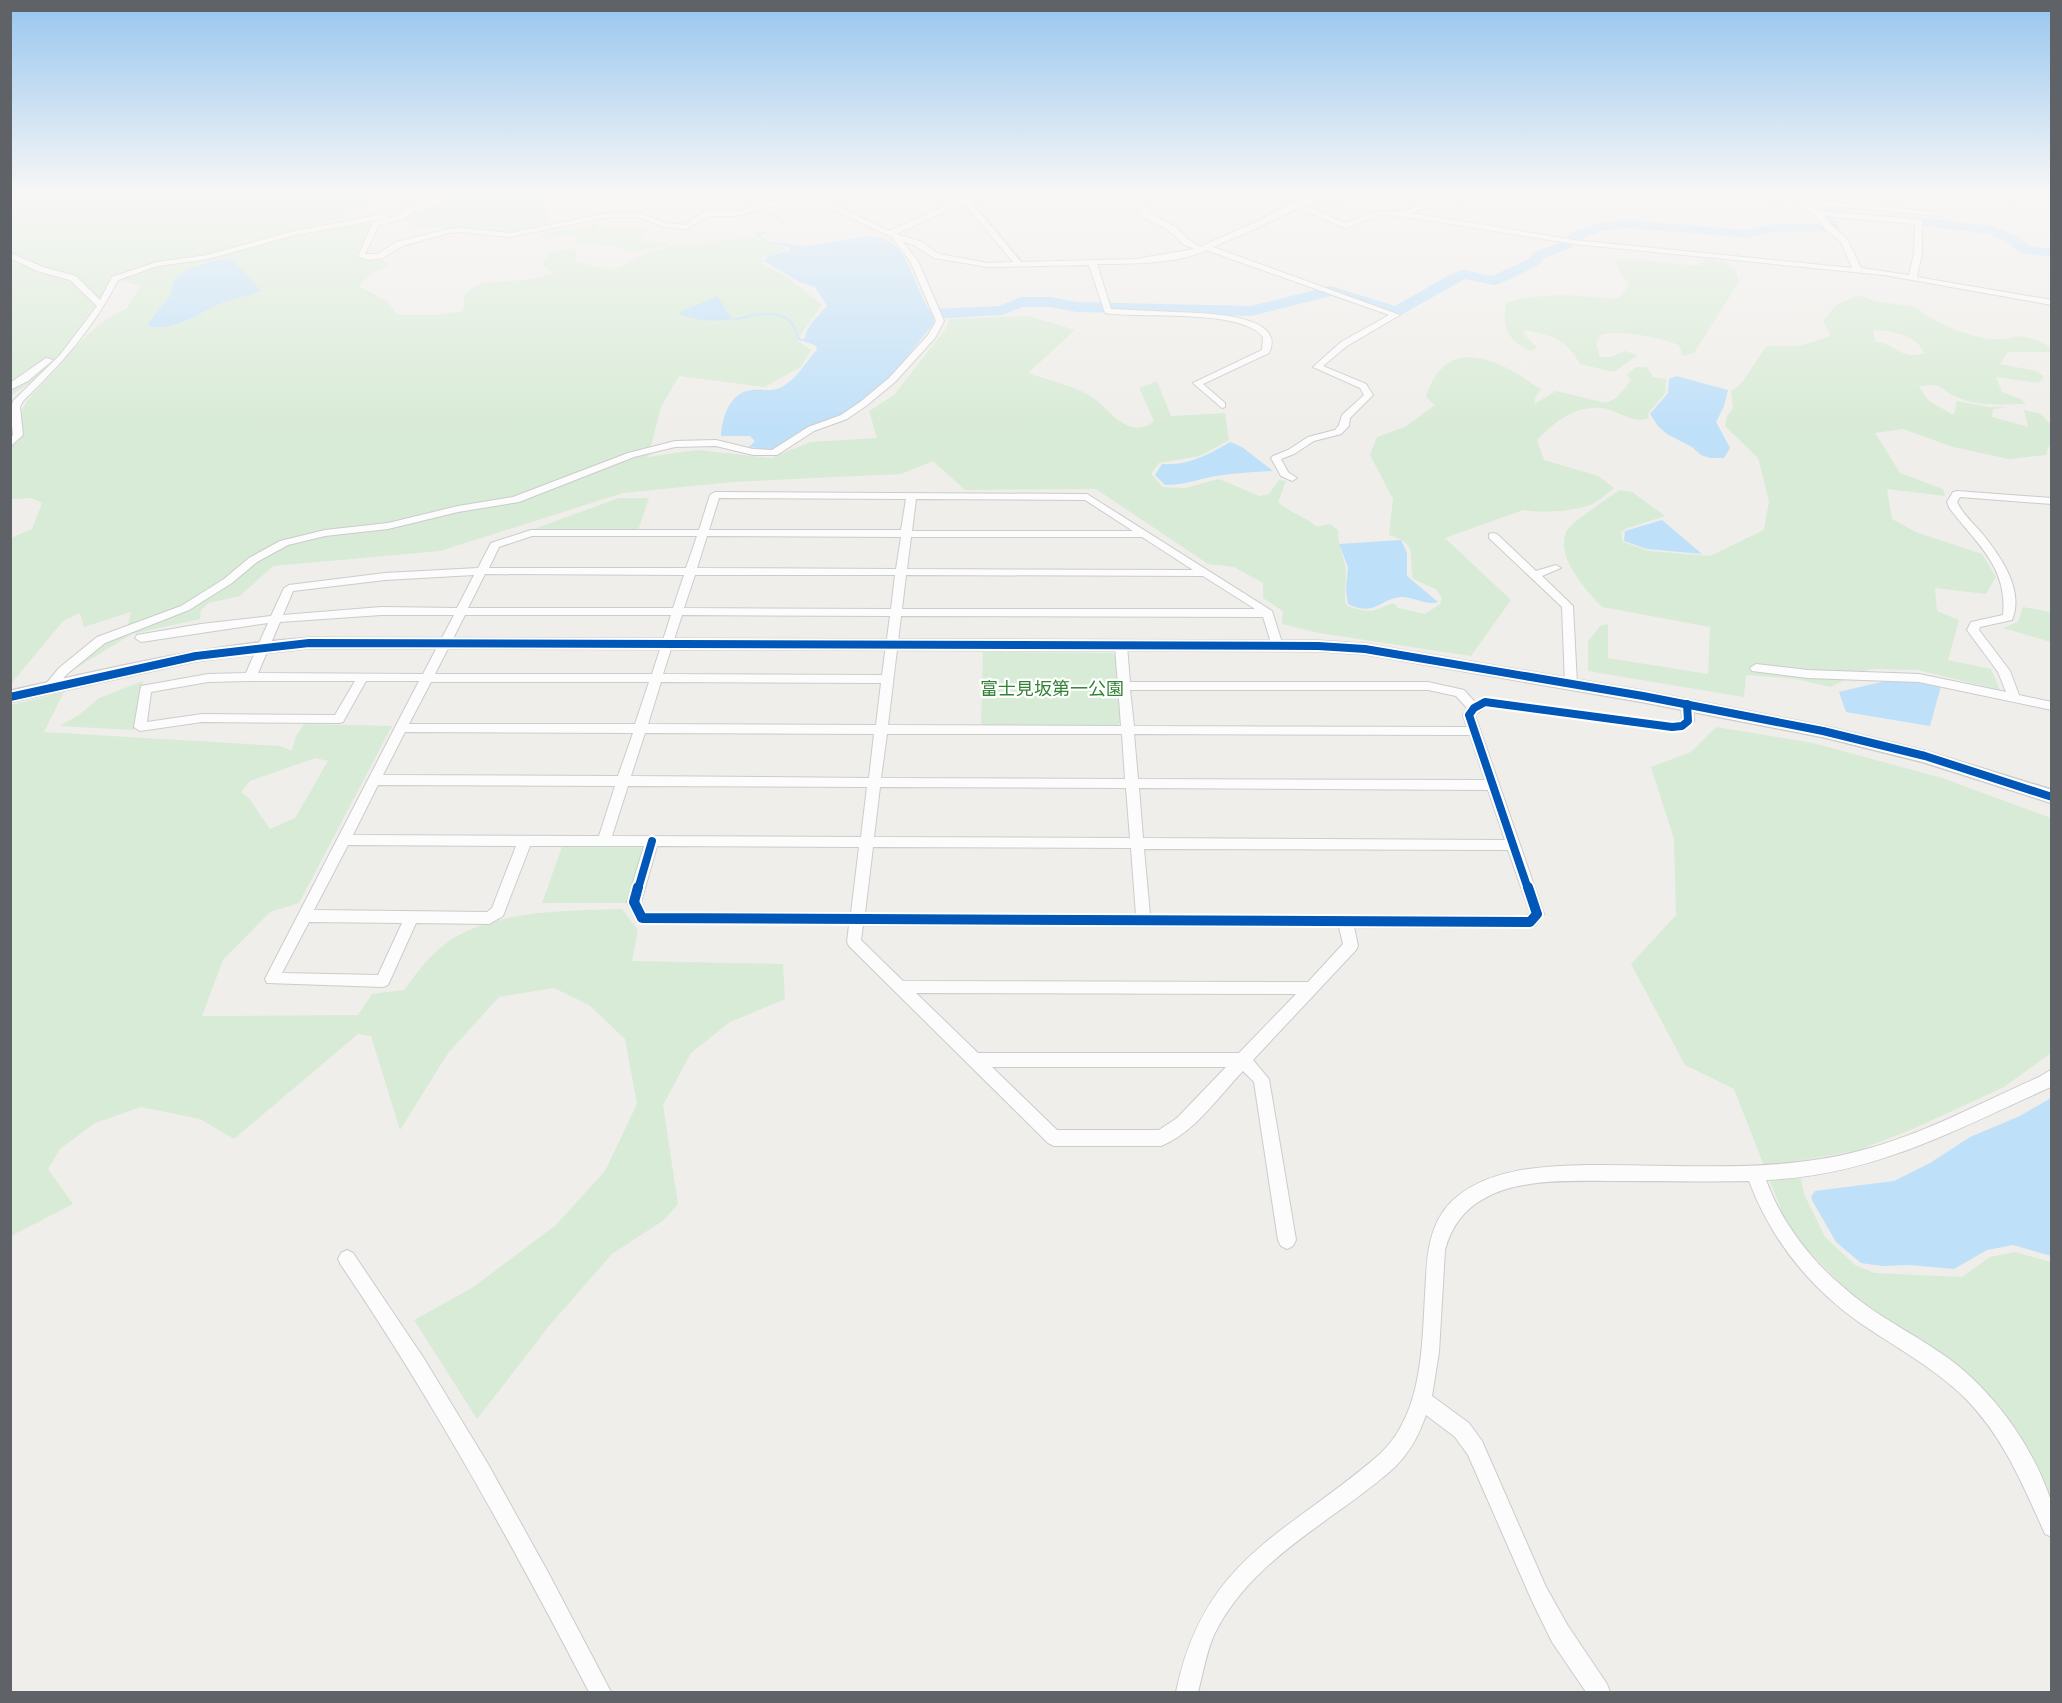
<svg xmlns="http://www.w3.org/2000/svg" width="2062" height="1703" font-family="'Alegreya Sans','Noto Sans JP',sans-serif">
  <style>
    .green { fill: #d8ebd6; fill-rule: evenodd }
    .water { fill: #bfe0f9 }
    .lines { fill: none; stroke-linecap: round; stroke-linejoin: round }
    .stream { stroke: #bfe0f9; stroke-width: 2 }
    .river { fill: #bfe0f9; fill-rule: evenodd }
    .minor-casing { stroke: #cbcccc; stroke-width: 2 }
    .tertiary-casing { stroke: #cbcccc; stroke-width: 3 }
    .minor { fill: #fdfcfc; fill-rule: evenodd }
    .tertiary { fill: #fdfcfc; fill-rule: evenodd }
    .cycleway-far1-casing { stroke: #fff; stroke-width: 12 }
    .cycleway-casing { stroke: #fff; stroke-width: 14 }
    .cycleway-far1 { stroke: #0057b8; stroke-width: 8 }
    .cycleway { stroke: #0057b8; stroke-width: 10 }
    .labels { text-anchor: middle; stroke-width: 4.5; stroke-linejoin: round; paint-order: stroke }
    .park-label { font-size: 18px; fill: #348238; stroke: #fff }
  </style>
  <rect width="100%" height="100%" fill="#efeeea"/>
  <g class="green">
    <path d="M11,191h389l-56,26 -139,39 -63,10 -29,10c-26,44 -56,95 -102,119z"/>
    <path d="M462,191h76l5,14 8,13 -7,6 -41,9 -94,-7 -4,-9c18,-11 40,-13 57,-26z"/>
    <path d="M404,213c-28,9 -35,13 -46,41l5,5 21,1 4,5 -19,10 -10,11 28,15 11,14h38l27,-4 2,-18 16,-10 51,-4 22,-6 -12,-8 7,-13 28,-4 -2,14 39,7 35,-17 28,-7 76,-8 32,11v2l-23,8 1,7 23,11 36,29 -25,35 14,10 -10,17 -37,20 -85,-11 -18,31 -13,50 48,-7 75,8 39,-16 67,-4 -8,-27 25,-16 53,-68 2,-8 79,-3 47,14 -47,43c20,7 43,12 61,22 15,9 24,25 40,31 10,4 18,1 25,-5l-15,-33 18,-7 14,35 54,-3 4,27 -29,16 -41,7 -8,11 12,13 22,1 34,-9 40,17 10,-2 10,-14 7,1 -8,21c13,12 24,12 39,25l13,-3 8,6c0,14 4,22 7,35 3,13 -2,26 1,40 8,4 21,7 30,5 7,-2 11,-7 19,-6l3,4 27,6 15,-10 2,-6 -6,-9 -23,-10c-5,-23 7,-35 -24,-44l4,-36 -23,-44 7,-18 28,-10 30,-22 -9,-8c14,-45 44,-48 83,-28 11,5 20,14 32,20l-6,9 -1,6 22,-13 50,12 10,-5 15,-17 -4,-7 9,-7h11l6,10 13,2 -1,14 -17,21 1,4c-16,7 -31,-8 -46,-10 -28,-3 -48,13 -66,32l7,20 54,16 16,12c-6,5 -13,11 -20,15 -16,9 -53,10 -71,7l-78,28 66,62 -40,56 -152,-23 -37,-9 1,-13 -20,-13v-15l-29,-16 -26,-3 -112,-75 -131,1 -32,-29 -32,13 -168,8 -110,11 -183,58 -167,15 -33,30 -31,7 -8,7 -1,9 -68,15 -59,36h-3l32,-28 26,-17 3,-13 -47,15 -4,-14 -17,8 -52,63v-146l21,-9 10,-26 -11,-5 -20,1v-52l8,-6 4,-8 -3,-18 6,-13 54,-60 20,-19 27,-15 13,-22 -22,-6 37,-13 50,-8 78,-22z"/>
    <path d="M598,219l-1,9 18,-1 3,4c12,0 18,-6 30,-5v4l-9,10 31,4 -2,2 -37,6 -15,-6 -39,-2v-10l-41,6c10,-12 40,-11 55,-12l3,-8z"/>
    <path d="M1619,258l81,8 6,-7 18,3 11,6 4,14 -45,71 -11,3 -4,-11c-18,-7 -60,-16 -78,-10l-5,9 4,13h11l14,-6 13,4 -24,17 -34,-8c-15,-26 -25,-27 -54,-34l-3,3 14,14 -6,4c-24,-11 -29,-23 -25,-48 38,-12 73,-7 112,-4l11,-14 -14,-22z"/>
    <path d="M1857,295l18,6 41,6c14,15 57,31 77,32 21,2 20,-8 45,2 7,3 11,4 13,11h-43l-8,12 36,7 8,5 -5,7 -43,-6 6,15 19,7 5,5c-21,0 -49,3 -69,-7 -20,-9 -12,-14 -38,-11l10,15 25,14 3,-14 32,6h20l-16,2 -1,8 36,10 -4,-17 17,4 10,11v20l-3,3 -2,7 -37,4 -56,-12 -50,-18 -28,4 25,40 43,16 2,7 -58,-7 5,30 26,14 64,21 14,23 -10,17 -51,-6 2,23 22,9 -11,40 43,9 9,21 -82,-20 -48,-1 -40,18 -34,-8 -50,-4 -2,22 -156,-26v-29l12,-16 8,-2v34l100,16 2,-47 -108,-20c-16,-17 -48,-51 -35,-77 5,-8 42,-32 52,-40l13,2 33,24 -40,13 -4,4 2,9 26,9 61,5 54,-26 5,-29 -11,-43 -33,-32 2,-10 6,-8 -2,-17c13,-5 25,-33 36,-45h32l29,-9 2,-3 -7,-13 12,-15zM1873,330c17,1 44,4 51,23 -24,8 -28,-10 -48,-11z"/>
    <path d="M619,498h30l-11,32h-107z"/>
    <path d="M2023,607l28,5v30l-48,-14 15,-6z"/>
    <path d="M983,652l128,1 6,3 6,65 -6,4h-136z"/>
    <path d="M143,681l-9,49 -75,-4 20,-11 20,-17z"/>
    <path d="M64,692l-20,40 236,14 12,5 4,-15 8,-12 88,2 -93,177 -29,9 -47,48 -21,56 156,-1 14,-21 32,-4c11,-14 22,-31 36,-42 46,-39 124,-37 182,-39l16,21 -6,31 151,3 2,35 -55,23 -39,31 -28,52 15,99 -14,16 -52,34 -63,72 -72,93 -63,-99 58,-32 84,-63 49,-54 32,-67 -12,-65 -36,-34 -35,-17 -55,9 -51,56 -48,77 -29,-94 -13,-2 -124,105 -34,-20 -59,-12 -46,16 -35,26 -12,20 25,35 -62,32v-531zM315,758l13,3 -33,57 -25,11 -21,-31 -8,-6 9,-11z"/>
    <path d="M1716,727l97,16 129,35 109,40v235l-47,34 -91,42 -54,21 -62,11 7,33 21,43 30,28 19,8 88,4 28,-20 25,-5 36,10v254l-83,-140 -121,-86 -57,-58 -56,-143 -49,-24 -54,-101 45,-49 -2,-76 -23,-72 40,-15z"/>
    <path d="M638,846l6,4 -15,53h-87l20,-56z"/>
  </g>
  <g class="water">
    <path d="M401,191h35l-6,10 -5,2 -27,-8z"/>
    <path d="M867,236c44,-2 44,53 66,78l1,10 -4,4 -37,46 -49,41 -73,35 -22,-3 6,-6 -5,-5h-29c1,-18 8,-43 30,-46 10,-1 22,2 31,-3 18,-11 22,-24 35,-37l-1,-4 -12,-5c1,-14 14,-25 23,-35l-12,-19 -16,-5 -35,-21 4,-5 23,-6 -9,-7 26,3z"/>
    <path d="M232,259l29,32c-12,5 -24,7 -37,11 -21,8 -53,33 -77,23l25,-32c-6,-23 42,-34 60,-34z"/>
    <path d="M717,296l15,23c-15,3 -39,2 -52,-5v-2z"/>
    <path d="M1676,376l52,14 -4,16 -8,16 14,26 -6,10h-14l-9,-3 -9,-8 -25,-13 -9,-8 -8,-12 18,-21 1,-14z"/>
    <path d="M1230,442l12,5 31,24c-19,1 -38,2 -57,5 -19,3 -30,9 -51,9l-10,-10 7,-11c26,2 46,-9 68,-22z"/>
    <path d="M1662,520l40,34 -55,-5 -23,-8 1,-10z"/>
    <path d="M1401,540l6,13v23l31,26c-12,4 -25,-6 -38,-5 -20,2 -25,20 -52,7l-2,-14 2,-23 -9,-23z"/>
    <path d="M1906,681l35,5 -11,40 -84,-14 -7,-20 42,-10z"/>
    <path d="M2051,1098v158l-38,-11 -26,5 -33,19 -45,-4 -27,1 -21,-3 -25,-21 -23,-40 -2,-5 4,-6 79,-10 36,-18 40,-26 50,-21z"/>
  </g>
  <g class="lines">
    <g class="stream">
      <path d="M944,191l21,7"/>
      <path d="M971,200l52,63"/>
      <path d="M712,216c22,0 54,-10 72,6"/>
      <path d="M764,232l-7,3 11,7 21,4"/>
      <path d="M733,320c16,-4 43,-12 57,1 5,5 6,12 9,18l10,3"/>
    </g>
    <g class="river">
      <path d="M1825,209l5,1 10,18 -2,3 -65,1 -25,6 -121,-10 -26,3 -16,6 -14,11 -26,10 -8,8 -38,18 -5,1 -29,-6 -68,38 -66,-21 -80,20 -174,-4 -27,-5h-27l-21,8 -69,4 -8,-5 8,-5 66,-3 22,-9h29l27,5 174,4 80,-20 64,20 58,-33 11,-3 28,6 35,-16 8,-8 26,-10 14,-11 24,-8 28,-3 121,10 25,-6h51l-6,-11z"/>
      <path d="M1888,214l104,12 27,11 11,9 22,3v8l-31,-4 -12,-10 -20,-9 -106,-13 -2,-3 2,-3z"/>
    </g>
    <defs>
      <g id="minor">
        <path d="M446,191h7l-15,14 -23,6 -11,8 -25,6 -14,29h13l18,-12 53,-13 12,-1 49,5 98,-20h31l26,10 21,2 17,-13h32l41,-12 -36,-9h12l33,7 30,-1 13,-6h8l-14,8 67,32 70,-31 -23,-9h9l20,7 16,-7h8l-19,10 51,61 115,-3 58,-10 -11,-5 -15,-14 -24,-12 -18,-27h6l18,23 24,12 15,14 11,7 44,-20h6v4l-37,16 187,68 -53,31 -24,20 43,18 7,11 -23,23 -1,8 -8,8 -27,7 -20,13 -13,5 7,13 9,6 -5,3 -11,-5 -10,-18 2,-2 15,-6 20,-13 27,-7 4,-5 3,-10 22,-20 -4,-7 -47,-21 28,-25 48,-27 -183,-65c-25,14 -80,14 -109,14l14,45c21,1 41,2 62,3 21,1 116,0 96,41l-66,31 22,19v4l-3,1 -29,-25 69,-33 1,-13c-23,-29 -121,-18 -158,-24l-16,-48 -101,2 -54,-9 -20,-13 -12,-4 16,20 26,60 -9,17 -40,44 -29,24 -19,13 -33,12 -37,24h-24l-37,-9 -41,1 -41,10 -115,45 -61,10 -70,17 -63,7 -37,9 -31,17 -25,21 -43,27 -84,33 -38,31 -14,17h-8l-2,-3 2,-3 14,-17 38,-31 84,-31 43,-27 25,-21 31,-17 45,-11 63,-7 70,-17 55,-9 115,-44 47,-12 41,-1 37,9 19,1 36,-23 33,-12 19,-13 29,-24 39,-43 8,-14 -26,-60 -18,-24 -77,-36 -30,1 -50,14h-27l-21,13 -23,-2 -26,-10h-30l-98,20 -49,-5 -12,1 -47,13 -19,12 -14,2 -11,-3 15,-35 25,-7 3,-1 -1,-4 32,-9zM964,203l49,59 -25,1 -49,-9 -19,-13 -24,-7z"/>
        <path d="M1011,191l37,5 24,-5h12l-36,9z"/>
        <path d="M1469,191h6l2,3 -12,6 -26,4 -29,9 164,27 278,28 -11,-26 -16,-13 -10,-14 -14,-8 -2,-5 -125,-9 -3,-2h29l97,7 -2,-7h6l9,14 6,-5 122,12h3v4l-121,-11v3l-5,1 5,2 102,9v33l-5,24 135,23v5l-168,-30 -310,-31 -173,-28 -21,-1 -35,13 -54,-24 7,-2 47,21 34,-12 21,1 38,-12 23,-3 8,-4zM1824,216l91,8 -1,29 -5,22 -48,-7 -14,-29 -16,-14z"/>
        <path d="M1844,191h121l87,9v4l-87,-9 -118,-2z"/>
        <path d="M384,214h3v4l-96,18 -83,23 -50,7 -40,14c-25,49 -56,83 -95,121l-3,6 3,28 -13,12v-9l3,-3 -3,-28 4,-7 46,-45 37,-49 -27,-26 -33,-9 -27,-13v-5l33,14 33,9 24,24 12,-23 45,-15 50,-7 83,-23z"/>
        <path d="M46,358l7,2 -25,21 -18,9v-7z"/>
        <path d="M1957,491l95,7v6l-92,-7 -3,5c5,11 15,20 23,29 19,23 45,58 32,89l-32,7 -1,3 31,41 9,24 33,7v8l-133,-28 -111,-4 -56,-7 -2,-3 6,-4 52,6 111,4 87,18 -8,-20 -31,-42 4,-8 32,-7c5,-48 -27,-72 -53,-106l-3,-7 6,-10z"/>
        <path d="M715,492l372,2 185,117 11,35 -6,4 -4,-1 -10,-32 -362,-1 -13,109 233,1 -6,-80 6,-4 6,4 3,36h298l36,8 11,12 10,-4 187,25 10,-3 -1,-16 6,-4 6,4 1,17 -8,8 -14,2 -185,-25 -12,9 69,199 -9,12 -5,2 -176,-1 4,19 -2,4 -103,110 16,19 27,161 -3,6 -6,3 -6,-3 -3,-6 -24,-158 -11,-11c-24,25 -49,62 -82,75h-107l-6,-3 -199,-197 -2,-4 2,-17 -212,-3 -10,-20 17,-56h-114l-27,70 -14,8 -73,-1 -28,62 -5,2 -116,-4 -2,-4 2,-4 152,-294h-53l-23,41 -4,1 -137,-1 -62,9 -6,-4 7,-41 67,-12 38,-1 22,-50 -127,19 -6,-4 2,-3 64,-11 70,-8 13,-28 5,-3 96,-12 93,-5 13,-25 40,-13h168l11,-35zM719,498l187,1 -5,31h-192zM916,499l169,1 48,31h-221zM532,536h165l-11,32h-197l10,-21zM707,536l194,1 -5,32 -199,-1zM911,537h231l51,33 -286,-1zM485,574l199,1 -11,33h-205zM474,575l-17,33 -76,-1 -98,8 10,-24 92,-11zM695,575h200l-4,34 -207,-1zM906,575l297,1 52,33h-353zM381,615h73l-31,59 -165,-1 22,-51zM465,615h206l-19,59h-217zM682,615l208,1 -8,59 -219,-1zM250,681h105l-20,34 -133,-1 -55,8 4,-30 57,-10zM431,682h218l-14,42h-226zM661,682l220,1 -5,42 -228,-1zM1130,690h298l28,6 11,12 -4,7 4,12 -333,-1zM405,732l228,1 -15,43 -235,-1zM645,733l229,1 -5,44 -238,-2zM887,734h235l3,45 -244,-1zM1134,734l336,1 15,45 -347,-1zM378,785l237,1 -16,50 -246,-1zM628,786l239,1 -6,50 -249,-1zM880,787l246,1 4,50 -256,-1zM1139,788l349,2 17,50 -362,-2zM348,845l168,1 -24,62 -5,4 -173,-2zM657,846l202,1 -8,66 -205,-1 -5,-10zM873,847l258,1 5,67 -271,-2zM1144,849l364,1 22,63 -4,3 -376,-1zM309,922l93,1 -24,52 -96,-2zM863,925l476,2 4,17 -35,38 -405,-1 -42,-41zM916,993l380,1 -57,59h-261zM992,1067h234l-49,51 -18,12h-102z"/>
        <path d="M1493,533l4,1 39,37 20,-6 5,3 -19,8 31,30 4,78 -2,3h-8l-2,-3 -3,-77 -73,-69v-4z"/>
        <path d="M2052,1069l-1,18c-97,43 -176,88 -285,93 15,41 43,78 76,106 32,29 71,47 106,72 46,34 85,88 103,143 3,10 1,25 1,36l-7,-3c-22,-49 -42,-98 -81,-137 -31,-30 -69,-50 -104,-74 -51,-36 -89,-84 -111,-142 -46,1 -91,0 -137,0 -41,0 -90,-3 -127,17 -21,11 -34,29 -40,52l-6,102 -7,44 37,27 13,18 64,146 22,39 39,58 3,8h-24l-34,-50 -20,-41 -64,-146 -13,-18 -29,-22c-7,20 -16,37 -31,52 -60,54 -144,91 -181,168 -8,18 -11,39 -16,57h-22c28,-136 113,-158 205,-239 41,-40 41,-104 44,-158 2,-33 1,-67 26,-93 35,-34 92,-36 137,-37 91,-1 183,9 271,-14 63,-16 121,-48 180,-74z"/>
        <path d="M347,1250l6,3 70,104 65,107 61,110 62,118h-22c-76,-146 -155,-290 -248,-427l-3,-6 3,-6z"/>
      </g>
      <g id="tertiary">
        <path d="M1363,191h25l-5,3 -77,10 -56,27 -8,-2 59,-30z"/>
        <path d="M309,638l1009,3 47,3 278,47 180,35 102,25 127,39v13l-129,-41 -100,-25 -180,-35 -278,-48 -47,-3 -1009,-3 -113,13 -186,41v-11c99,-23 197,-46 299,-53z"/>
      </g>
    </defs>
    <use href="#minor" class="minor-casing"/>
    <use href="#tertiary" class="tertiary-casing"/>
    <use href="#minor" class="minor"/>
    <use href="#tertiary" class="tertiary"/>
    <defs>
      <g id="cycleway-far1">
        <path d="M10,697l186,-41 113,-13 1009,3 47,3 278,47 180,35 102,25 127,41"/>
        <path d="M638,889l14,-48"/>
        <path d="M1528,889l-59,-174 5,-7 11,-6 187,25 10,-1 6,-5 -1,-17"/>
      </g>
      <path id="cycleway" d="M638,887l-4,15 8,16 888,4 7,-8 -9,-27"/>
    </defs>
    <use href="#cycleway-far1" class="cycleway-far1-casing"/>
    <use href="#cycleway" class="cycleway-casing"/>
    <use href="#cycleway-far1" class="cycleway-far1"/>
    <use href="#cycleway" class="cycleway"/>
  </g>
  <linearGradient id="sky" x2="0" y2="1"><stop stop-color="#97c6ef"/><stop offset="0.45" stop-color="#f8f7f6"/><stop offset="1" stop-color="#f8f7f6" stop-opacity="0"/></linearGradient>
  <rect width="2062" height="429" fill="url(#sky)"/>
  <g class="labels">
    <g class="park-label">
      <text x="1052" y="695">富士見坂第一公園</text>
    </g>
  </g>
  <rect width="2062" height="1703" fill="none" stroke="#5f6368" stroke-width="24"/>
</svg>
